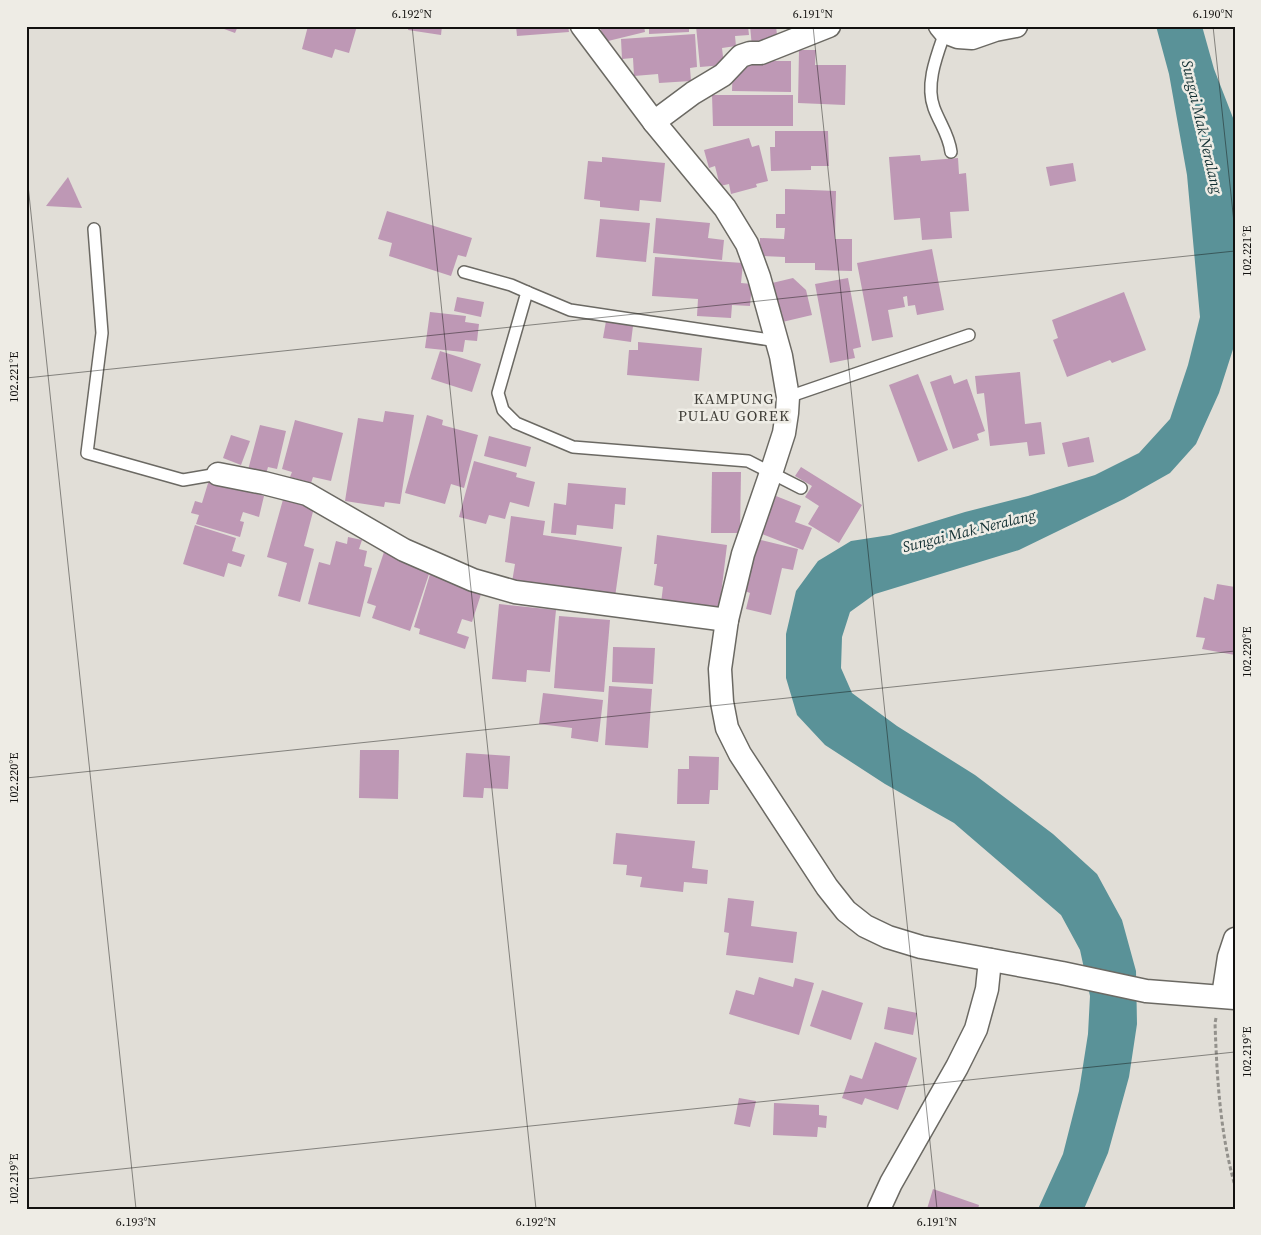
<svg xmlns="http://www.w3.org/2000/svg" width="1261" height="1235" font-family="'Source Serif 4',serif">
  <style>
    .water { fill: #5a9298 }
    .building { fill: #be98b5 }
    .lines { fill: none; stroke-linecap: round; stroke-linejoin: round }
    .service-casing { stroke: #6b6963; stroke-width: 14 }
    .minor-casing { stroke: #6b6963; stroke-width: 25 }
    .path { stroke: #93918c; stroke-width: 3; stroke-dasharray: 4 2.5; stroke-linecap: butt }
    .service { stroke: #fff; stroke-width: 11 }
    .minor { stroke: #fff; stroke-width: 22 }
    .ticks { fill: none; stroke: #12110f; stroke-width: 1; stroke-opacity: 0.45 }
    .labels { text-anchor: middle; stroke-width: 5; stroke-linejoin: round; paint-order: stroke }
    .water-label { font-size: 15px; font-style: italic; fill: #112f32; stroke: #eeece5 }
    .neighbourhood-label { font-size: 15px; letter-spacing: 1px; fill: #3f3d37; stroke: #eeece5 }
    .neatline { fill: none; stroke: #12110f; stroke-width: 2 }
    .ticks-label { font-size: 12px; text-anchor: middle; fill: #12110f }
  </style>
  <rect width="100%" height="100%" fill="#e1ded7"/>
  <path class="water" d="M1156,26h46l12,43 21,54v220l-16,50 -23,51 -26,29 -46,26 -105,51 -144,44 -25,18 -8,25 -1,31 11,25 45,33 78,49 78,59 44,40 25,46 14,51 1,53 -8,53 -21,76 -24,56h-46l25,-55 16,-63 9,-57 2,-38 -10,-46 -19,-35 -107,-92 -69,-39 -60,-39 -28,-30 -11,-37v-44l10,-43 22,-30 33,-20 39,-6 75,-23 63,-16 67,-21 44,-22 31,-34 18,-54 12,-48 -13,-142 -18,-101z"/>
  <g class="building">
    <path d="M216,26h22l-3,7z"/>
    <path d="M308,26h49l-8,27 -14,-4 -3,9 -30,-9z"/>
    <path d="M409,26h33l-1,9 -33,-5z"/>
    <path d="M516,26h52l1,6 -52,4z"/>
    <path d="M600,26h44l1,6 -41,10z"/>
    <path d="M649,26h40v6l-40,2z"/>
    <path d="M696,26h52l1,9 -14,1 1,10 -14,2 2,17 -24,2z"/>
    <path d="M750,26h26l2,18 -26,3z"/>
    <path d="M695,34l2,33 -7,1 1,13 -32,2 -1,-9 -24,2 -1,-18 -11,1 -1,-20z"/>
    <path d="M799,50h17l-1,15h31l-1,40 -47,-2z"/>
    <path d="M733,61h58v31l-59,-1z"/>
    <path d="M712,95h81v31h-80z"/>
    <path d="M775,131h53l1,35h-18v4l-40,1 -1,-24h5z"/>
    <path d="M749,138l3,9 7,-2 9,36 -12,3 1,3 -26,7 -2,-10 -9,2 -5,-20 -6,2 -5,-18z"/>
    <path d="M920,155l1,6 37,-3 1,16 7,-1 3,38 -19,1 2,26 -30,2 -2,-22 -26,2 -5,-63z"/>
    <path d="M602,157l63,6 -4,39 -21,-2 -1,11 -39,-4v-6l-16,-2 4,-38 14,1z"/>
    <path d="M1073,163l3,18 -26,5 -4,-19z"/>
    <path d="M68,177l14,31 -36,-2z"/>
    <path d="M785,189l51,2 -1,48h17v32l-37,-1v-7h-30v-6l-25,-1v-18l24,1 1,-11h-9v-14h9z"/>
    <path d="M387,211l85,27 -6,19 -8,-2 -7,21 -62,-20 3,-13 -14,-4z"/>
    <path d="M656,218l54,5 -2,15 16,2 -2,20 -69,-7z"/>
    <path d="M600,219l50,4 -4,39 -50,-5z"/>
    <path d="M932,249l12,61 -27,5 -2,-10 -7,1 -1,-10 -4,1 2,10 -17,3 5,27 -21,4 -15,-78z"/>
    <path d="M655,257l88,6 -2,20 11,1 -2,22 -18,-1 -1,13 -34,-2 1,-17 -46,-3z"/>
    <path d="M793,278l13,12 6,25 -34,8 -10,-39z"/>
    <path d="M848,278l13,69 -8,2 2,9 -25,5 -15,-79z"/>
    <path d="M1124,292l22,58 -34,13 -2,-3 -43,17 -14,-37 5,-2 -6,-18z"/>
    <path d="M457,297l27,5 -3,15 -27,-6z"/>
    <path d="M430,312l36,4 -1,6 14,2 -2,17 -12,-1 -2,12 -38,-4z"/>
    <path d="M606,321l27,5 -2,16 -28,-4z"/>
    <path d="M638,342l64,6 -3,33 -72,-6 2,-25h9z"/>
    <path d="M440,351l41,13 -9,28 -41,-13z"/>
    <path d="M1020,372l5,52 16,-2 4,32 -16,2 -2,-14 -37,4 -6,-53 -7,1 -2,-18z"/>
    <path d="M918,374l30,76 -30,12 -29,-77z"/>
    <path d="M951,375l3,9 13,-5 18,52 -8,3 2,6 -26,9 -23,-67z"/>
    <path d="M385,411l29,4 -14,89 -15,-2 -1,5 -39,-6 13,-83 25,4z"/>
    <path d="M427,415l16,5 -1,5 36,10 -14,53 -13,-4 -6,20 -40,-11z"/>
    <path d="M295,420l48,13 -12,48 -18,-4 -2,6 -21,-6 2,-5 -10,-3z"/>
    <path d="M260,425l26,6 -9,38 -9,-2 -2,7 -18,-4z"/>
    <path d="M231,435l19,6 -9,24 -18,-7z"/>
    <path d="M489,436l42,11 -5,20 -42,-11z"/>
    <path d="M1089,437l5,25 -26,5 -6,-24z"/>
    <path d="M474,461l43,12 -1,4 19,5 -6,25 -19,-5 -5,17 -16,-4 -3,9 -27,-7z"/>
    <path d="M801,467l61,38 -23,38 -31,-19 11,-18 -14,-9 7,-11 -17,-10z"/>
    <path d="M712,472h29l-1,61h-29z"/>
    <path d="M209,480l55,16 -5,21 -16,-5 -3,9 4,1 -4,15 -44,-13 3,-9 -8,-2 4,-12 7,2z"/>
    <path d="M568,483l58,5 -1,17 -10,-1 -2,25 -36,-4 -1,10 -25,-2 3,-30 12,2z"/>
    <path d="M284,496l31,8 -11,42 10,3 -14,53 -22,-6 9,-33 -20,-6z"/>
    <path d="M776,496l25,10 -6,16 17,6 -9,22 -41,-16z"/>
    <path d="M511,516l34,5 -2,14 79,12 -7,50 -103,-15 3,-18 -10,-2z"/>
    <path d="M195,525l41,13 -4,13 13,4 -4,12 -13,-4 -4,14 -41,-13z"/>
    <path d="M657,535l70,10 -8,66 -58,-8 2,-16 -9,-2 3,-21h-3z"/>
    <path d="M348,537l14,3 -3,9 8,2 -3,15 8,2 -12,49 -52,-13 11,-42 11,3 6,-24 11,3z"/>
    <path d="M757,539l41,10 -5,21 -11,-2 -11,47 -25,-6 4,-16 -5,-2z"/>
    <path d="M384,552l47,16 -21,63 -38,-13 4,-12 -9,-3z"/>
    <path d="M431,571l52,17 -11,34 -10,-3 -5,14 12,4 -4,12 -46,-15 1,-5 -6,-2z"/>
    <path d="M1217,584l18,3v68l-33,-6 3,-11 -9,-1 8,-40 10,3z"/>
    <path d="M499,604l57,6 -6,62 -23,-2 -1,12 -34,-3z"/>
    <path d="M559,616l51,4 -6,72 -50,-4z"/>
    <path d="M613,647l42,1 -2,36 -41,-2z"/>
    <path d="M609,686l43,3 -4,59 -43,-3z"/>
    <path d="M543,693l60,7 -5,42 -27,-4 1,-10 -33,-4z"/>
    <path d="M360,750h39l-1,49 -39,-1z"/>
    <path d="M466,753l44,3 -2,33 -24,-1 -1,10 -20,-1z"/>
    <path d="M689,756l30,1 -1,33h-8l-1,14h-32l1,-35h11z"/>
    <path d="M616,833l79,8 -3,27 16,2 -1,14 -23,-2 -1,10 -43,-5 2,-10 -16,-2 1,-10 -14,-1z"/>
    <path d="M728,898l26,3 -3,25 46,6 -4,31 -67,-8 3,-22 -5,-1z"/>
    <path d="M759,977l34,10 2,-9 19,5 -15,52 -70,-21 7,-24 18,5z"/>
    <path d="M822,990l41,13 -12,37 -41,-14z"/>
    <path d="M888,1007l29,6 -4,22 -29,-6z"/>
    <path d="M875,1042l42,16 -19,52 -33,-12 -3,7 -20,-7 8,-23 12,4z"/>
    <path d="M739,1098l17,3 -6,26 -16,-3z"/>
    <path d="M774,1103l45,2v10l8,1 -1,12 -8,-1 -1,10 -44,-2z"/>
    <path d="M933,1189l46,16 -1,4h-51z"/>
  </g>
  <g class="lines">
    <defs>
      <g id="service">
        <path d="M945,32c-8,23 -20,52 -11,76 6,16 15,27 17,44"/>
        <path d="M94,229l8,104 -15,120 96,27 35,-6"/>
        <path d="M464,272l47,13 16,7 -29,101 5,17 13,13 57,24 175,14 53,27"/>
        <path d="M527,292l43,18 207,31"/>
        <path d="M788,397l181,-62"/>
      </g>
      <g id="minor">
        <path d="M582,26l72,96 71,86 22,36 12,33 22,79 7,41 -1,16 -3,20 -11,34 -30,87 -16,66 -7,49 2,33 5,26 13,26 87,133 19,24 19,15 23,11 33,10 141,26 84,18 89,7"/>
        <path d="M940,26l5,6 13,5 14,1 23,-8 21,-4"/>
        <path d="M654,122l39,-29 30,-18 18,-19 9,-3h11l68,-27"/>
        <path d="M218,474l46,9 43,11 97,56 69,30 42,12 212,28"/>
        <path d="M1223,996l6,-39 6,-18"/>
        <path d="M879,1209l12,-26 66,-116 19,-38 11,-40 3,-29"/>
      </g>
    </defs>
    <use href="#service" class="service-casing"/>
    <use href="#minor" class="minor-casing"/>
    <path class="path" d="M1216,1018l-1,5c2,55 5,110 20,163"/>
    <use href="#service" class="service"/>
    <use href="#minor" class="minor"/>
  </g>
  <path class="ticks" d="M412,26l124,1183M813,26l124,1183M1213,26l22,206M26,166l110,1043M26,378l1209,-127M26,778l1209,-127M26,1179l1209,-127"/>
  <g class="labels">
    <g class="water-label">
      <text transform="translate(1202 127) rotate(77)" y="5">Sungai Mak Neralang</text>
      <text transform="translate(969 531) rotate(-14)" y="5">Sungai Mak Neralang</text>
    </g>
    <g class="neighbourhood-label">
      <text x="734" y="404">KAMPUNG<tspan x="734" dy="17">PULAU GOREK</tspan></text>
    </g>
  </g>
  <rect width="1261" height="1235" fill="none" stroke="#eeece5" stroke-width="55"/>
  <rect x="28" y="28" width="1206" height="1180" class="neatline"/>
  <g class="ticks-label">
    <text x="412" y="18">6.192°N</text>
    <text x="813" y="18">6.191°N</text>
    <text x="1213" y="18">6.190°N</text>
    <text transform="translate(1247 251) rotate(-90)" y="4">102.221°E</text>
    <text transform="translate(14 377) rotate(-90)" y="4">102.221°E</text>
    <text transform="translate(1247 652) rotate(-90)" y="4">102.220°E</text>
    <text transform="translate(14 778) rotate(-90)" y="4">102.220°E</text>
    <text transform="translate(1247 1052) rotate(-90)" y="4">102.219°E</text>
    <text transform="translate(14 1179) rotate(-90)" y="4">102.219°E</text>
    <text x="136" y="1226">6.193°N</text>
    <text x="536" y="1226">6.192°N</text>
    <text x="937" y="1226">6.191°N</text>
  </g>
</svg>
